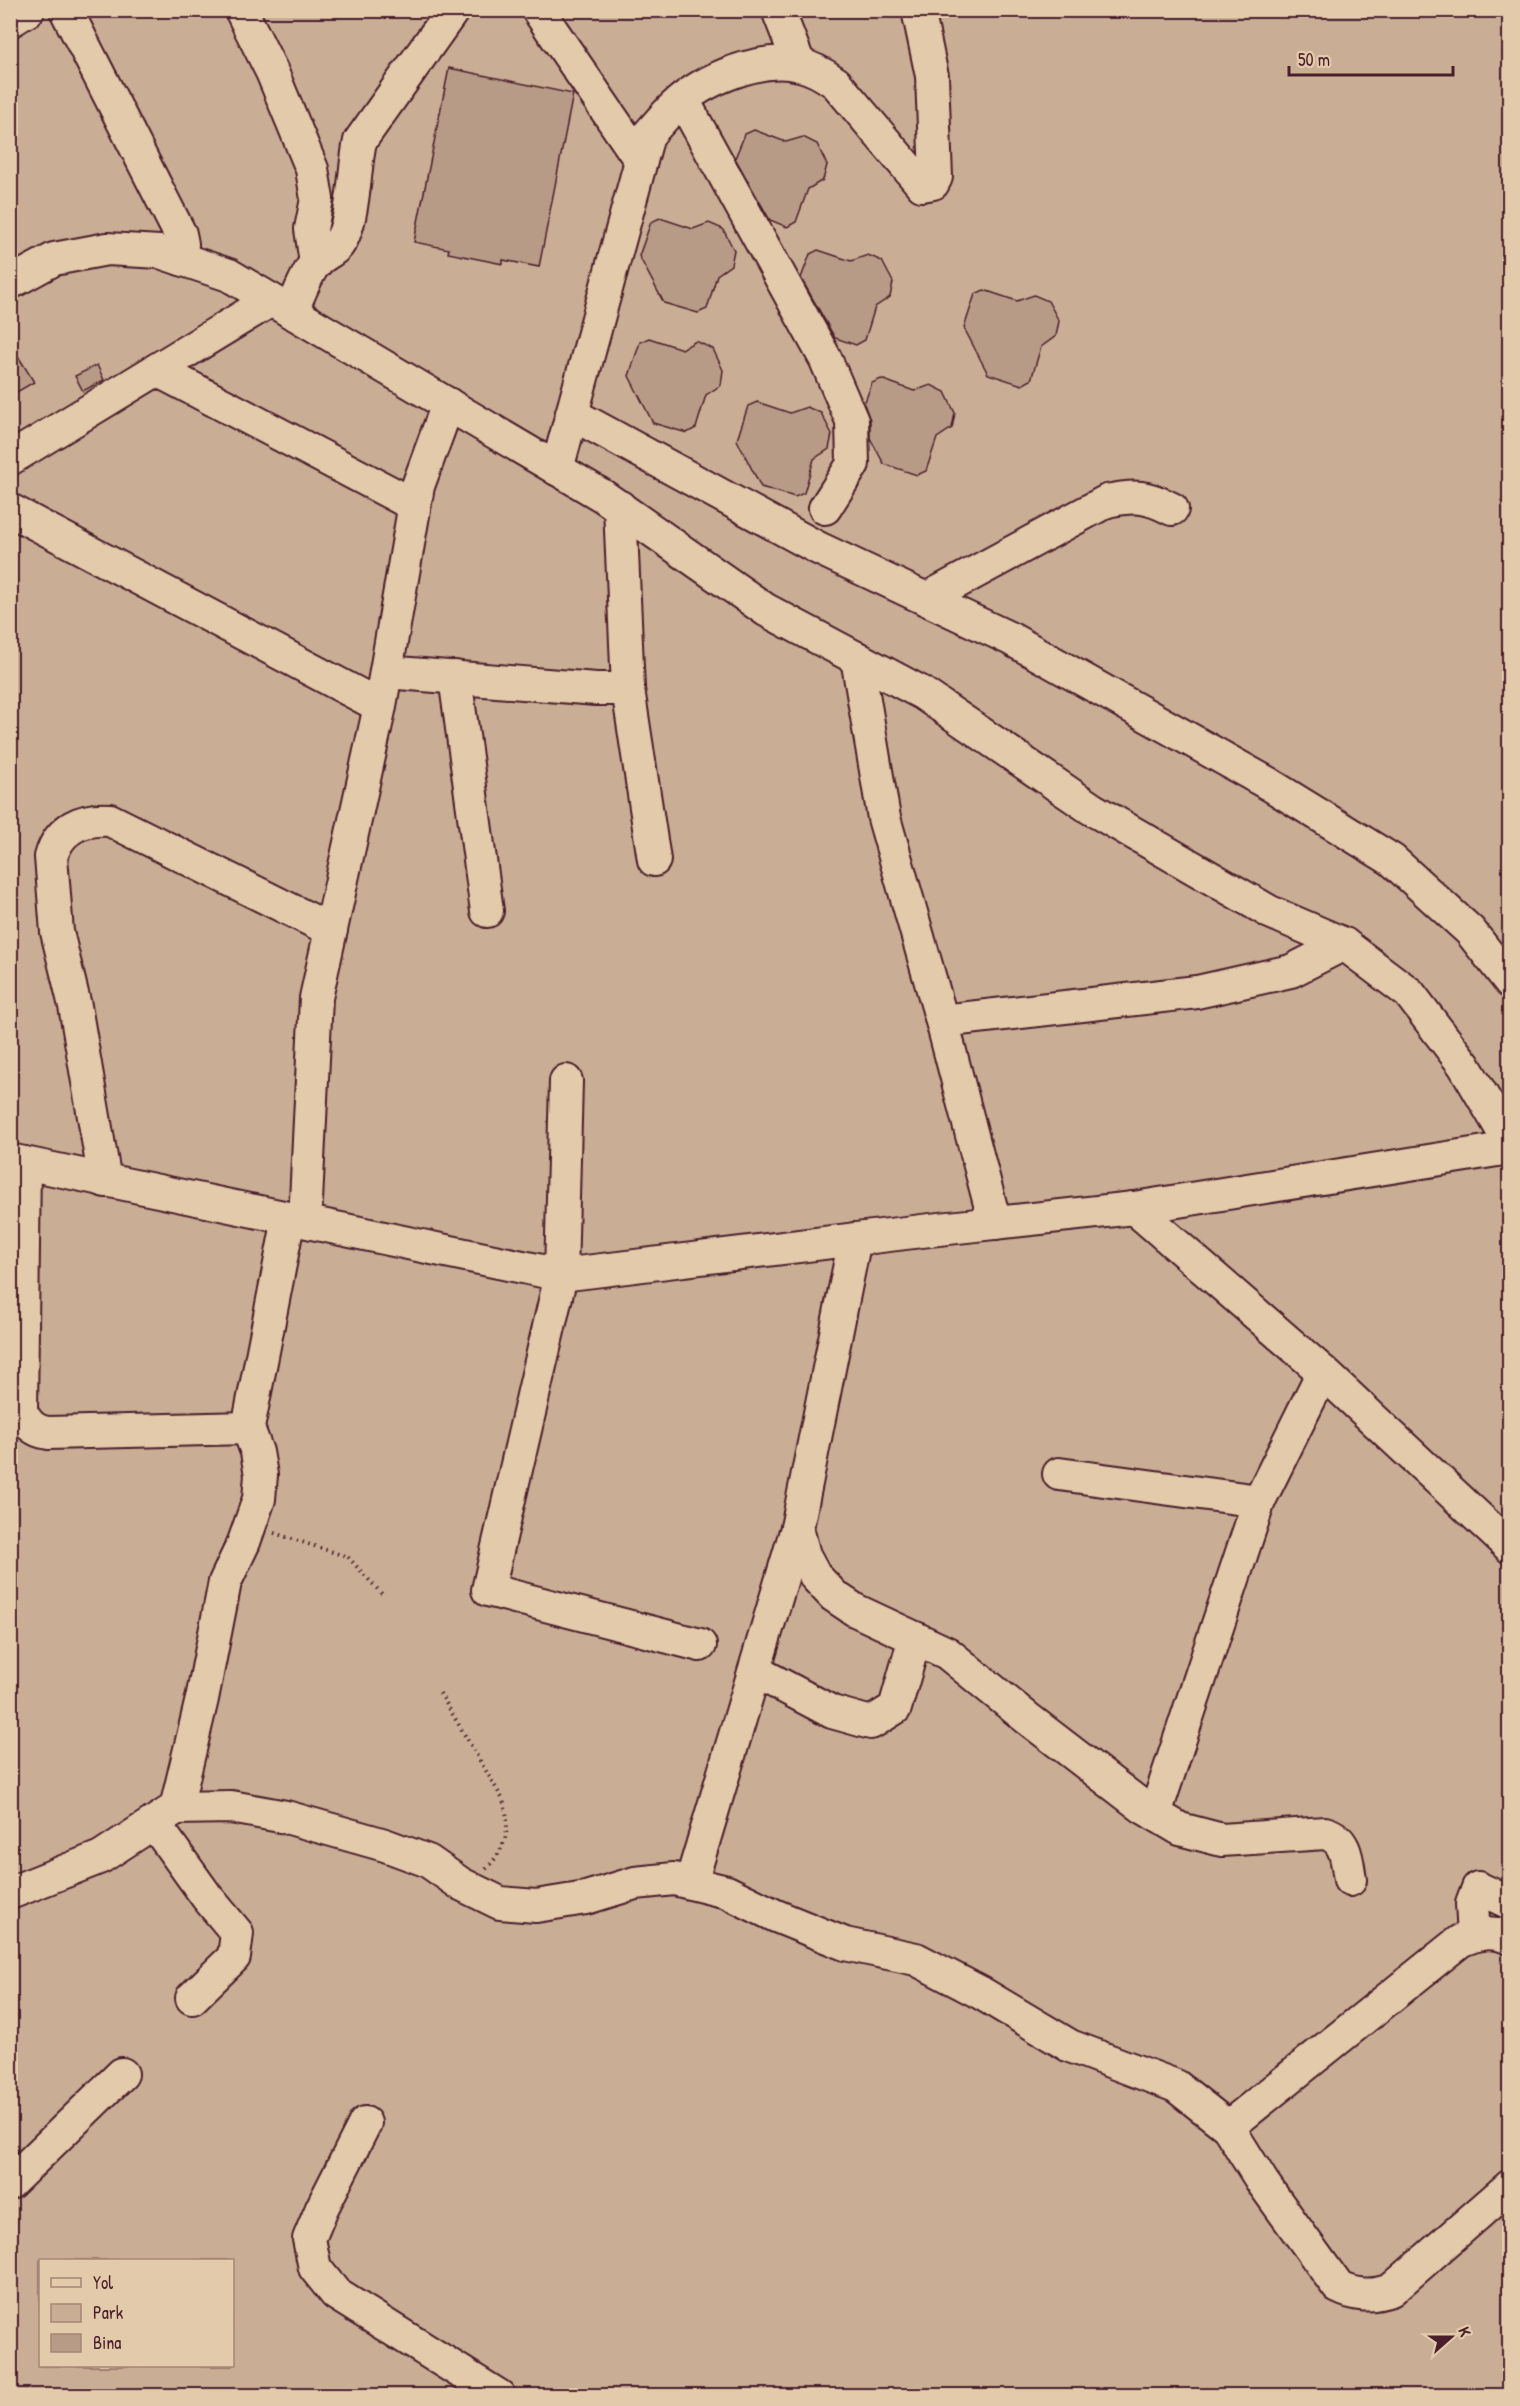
<svg xmlns="http://www.w3.org/2000/svg" width="1520" height="2406" font-family="'Patrick Hand',sans-serif">
  <style>
    .green { fill: #c9ae95; stroke: #8a6660; stroke-width: 1.5; fill-rule: evenodd }
    .building { fill: #b89b87; stroke: #4a1f2b; stroke-width: 1.5 }
    .lines { fill: none; stroke-linecap: round; stroke-linejoin: round }
    .minor-casing { stroke: #4a1f2b; stroke-width: 36 }
    .path { stroke: #4a1f2b; stroke-width: 4; stroke-dasharray: 1.5 4.5; stroke-linecap: butt }
    .minor { stroke: #e2caaa; stroke-width: 32 }
  </style>
  <rect width="100%" height="100%" fill="#e2caaa"/>
  <filter id="ink" filterUnits="userSpaceOnUse"><feTurbulence type="fractalNoise" baseFrequency=".0167" numOctaves="2"/><feDisplacementMap in="SourceGraphic" scale="12" xChannelSelector="R" yChannelSelector="G"/><feConvolveMatrix kernelMatrix="1 2 1 2 8 2 1 2 1" color-interpolation-filters="sRGB"/></filter>
  <g filter="url(#ink)">
    <path class="green" d="M11,11h1498v2384l-1498,1zM40,2260h192v106h-192z"/>
    <g class="building">
      <path d="M449,68l124,26 -34,173 -36,-7v4l-55,-11 1,-4 -35,-7z"/>
      <path d="M754,130l32,12 17,-5 14,7 10,21 -4,15 -15,9 -12,33 -9,5 -17,-7 -35,-62 10,-24z"/>
      <path d="M660,218l33,11 16,-6 14,6 11,21 -3,15 -14,10 -10,34 -9,4 -34,-10 -25,-47 12,-34z"/>
      <path d="M818,250l33,11 17,-6 14,6 11,21 -3,15 -15,10 -10,33 -9,5 -21,-7 -34,-60 9,-24z"/>
      <path d="M984,290l33,11 17,-6 14,6 11,20 -3,15 -15,11 -10,33 -9,5 -34,-11 -24,-46 11,-34z"/>
      <path d="M649,338l33,11 14,-8 17,8 10,21 -2,15 -15,10 -10,33 -9,5 -34,-10 -24,-47 11,-34z"/>
      <path d="M10,343l24,39 -24,14z"/>
      <path d="M97,365l7,15 -21,11 -8,-15z"/>
      <path d="M881,379l33,12 17,-6 14,7 10,21 -3,15 -15,10 -11,33 -9,4 -33,-11 -14,-26v-18l-6,-16 8,-21z"/>
      <path d="M757,402l33,11 17,-6 14,6 11,21 -3,15 -15,10 -10,34 -9,4 -34,-10 -24,-47 11,-34z"/>
    </g>
    <g class="lines">
      <defs>
        <g id="minor">
          <path d="M66,10l114,224 2,10 -1,15"/>
          <path d="M241,10l31,62 40,97 5,30 -6,30 5,34"/>
          <path d="M538,10l103,151"/>
          <path d="M778,10l21,54"/>
          <path d="M10,21l18,-11"/>
          <path d="M683,100l142,258 27,63 1,43 -28,44"/>
          <path d="M10,283l44,-24 53,-10 53,3 69,23 374,221 163,114 156,83 170,116 178,103 74,32 65,49 55,72 46,78"/>
          <path d="M291,312c7,-14 15,-38 25,-50 6,-7 16,-10 22,-17 16,-20 16,-77 22,-104l93,-131"/>
          <path d="M157,370l257,135"/>
          <path d="M572,414l246,134 193,91 258,145 123,76 78,71 40,51"/>
          <path d="M10,459l261,-159"/>
          <path d="M557,469l91,-334c9,-10 18,-21 28,-30 28,-26 86,-50 124,-40 14,3 25,10 36,18l86,102 11,-2 3,-6 -4,-101 -14,-66"/>
          <path d="M10,510l370,196"/>
          <path d="M926,599l181,-98c28,-6 40,-5 65,8"/>
          <path d="M857,658l27,160 58,203 53,202"/>
          <path d="M386,672l210,17h32l-8,-182"/>
          <path d="M455,677l32,234"/>
          <path d="M628,689l26,171"/>
          <path d="M942,1021l255,-29 94,-21 53,-27"/>
          <path d="M566,1081l-5,194 -73,315 212,55"/>
          <path d="M10,1160l551,115 369,-45 204,-22 376,-60"/>
          <path d="M24,1163l-3,248c6,13 13,20 27,22l200,-5"/>
          <path d="M105,1181l-30,-175 -18,-74 -6,-75c8,-29 31,-39 59,-37l221,110"/>
          <path d="M1134,1208l189,164 187,175"/>
          <path d="M305,1221l11,-223 64,-292 38,-220 30,-82"/>
          <path d="M855,1239l-58,289 7,27 12,22 18,19 21,14 92,43 80,65 116,89 37,22 42,11 103,-7c22,6 22,28 25,47"/>
          <path d="M1059,1474l200,27"/>
          <path d="M755,1671l77,41 39,11 24,-15 20,-70"/>
          <path d="M176,1808l55,-1 55,10 99,28 43,16 33,23 39,19 36,3 50,-8 49,-15 39,-4 53,13 49,24 69,28 71,15 65,34 89,53 106,40 52,41 35,56 75,104c18,9 33,10 53,3l119,-104"/>
          <path d="M1155,1814l104,-313 64,-129"/>
          <path d="M154,1823l53,74 30,36 -3,24 -42,41"/>
          <path d="M691,1883l106,-355"/>
          <path d="M10,1893l91,-36 75,-49 26,-109 23,-117 19,-40 15,-43 2,-24 -4,-23 -9,-24 41,-210"/>
          <path d="M1474,1935l-2,-31 6,-16 32,15"/>
          <path d="M365,2123l-43,85 -13,31 6,29 21,26 163,102"/>
          <path d="M1228,2127l232,-186c17,-8 32,-11 50,-3"/>
          <path d="M10,2183l112,-109"/>
        </g>
      </defs>
      <use href="#minor" class="minor-casing"/>
      <g class="path">
        <path d="M274,1533l74,24 34,37"/>
        <path d="M440,1693l62,105c10,27 5,50 -16,71"/>
      </g>
      <use href="#minor" class="minor"/>
    </g>
  </g>
  <rect width="1520" height="2406" fill="none" stroke="#e2caaa" stroke-width="36"/>
  <rect x="18" y="18" width="1484" height="2370" fill="none" stroke="#4a1f2b" stroke-width="2" filter="url(#ink)"/>
  <rect x="39" y="2259" width="195" height="108" fill="#e2caaa" stroke="#a58677" stroke-width="1.5"/>
  <rect x="51" y="2278" width="30" height="9" fill="#e2caaa" stroke="#a58677" stroke-width="1.5"/>
  <text x="93" y="2289" font-size="18" fill="#4a1f2b">Yol</text>
  <rect x="51" y="2304" width="30" height="18" fill="#c9ae95" stroke="#a58677" stroke-width="1.5"/>
  <text x="93" y="2319" font-size="18" fill="#4a1f2b">Park</text>
  <rect x="51" y="2334" width="30" height="18" fill="#b89b87" stroke="#a58677" stroke-width="1.5"/>
  <text x="93" y="2349" font-size="18" fill="#4a1f2b">Bina</text>
  <g transform="translate(1451 2337) rotate(69)" stroke="#e2caaa" stroke-width="4.5" paint-order="stroke">
  <path d="M0-4.5L10 22L0 15L-10 22Z" fill="#4a1f2b"/>
  <text y="-9" font-size="16" font-weight="bold" text-anchor="middle" fill="#4a1f2b">K</text>
  </g>
  <path d="M1289 66v9h164v-9" fill="none" stroke="#4a1f2b" stroke-width="3"/>
  <text x="1298" y="66" font-size="18" fill="#4a1f2b" stroke="#e2caaa" stroke-width="4.5" paint-order="stroke">50 m</text>
</svg>
